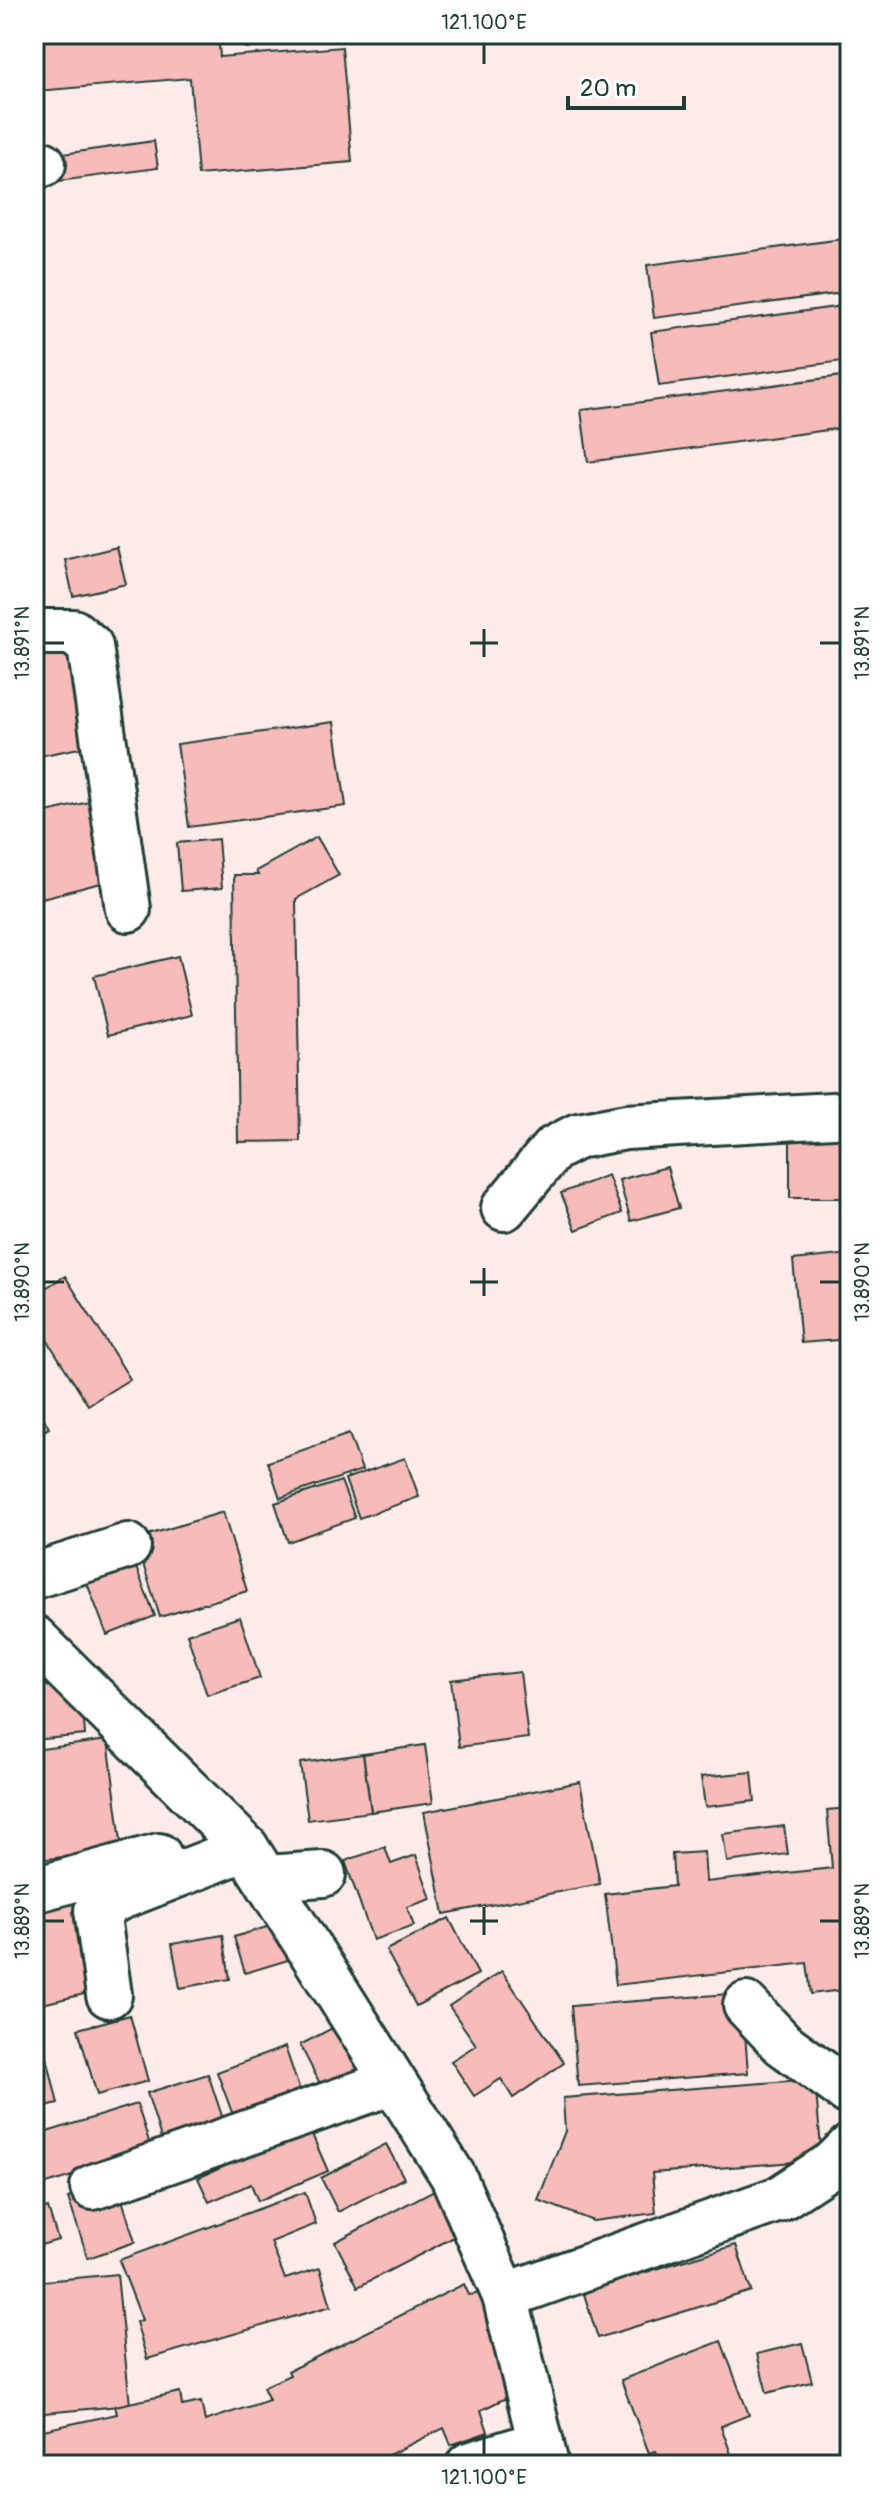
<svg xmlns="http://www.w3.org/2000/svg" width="884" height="2499" font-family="Pangolin,sans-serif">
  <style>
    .building { fill: #f7bbb9; stroke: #1f3d34; stroke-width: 2 }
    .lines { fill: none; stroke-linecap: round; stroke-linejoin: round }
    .minor-casing { stroke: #1f3d34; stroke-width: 50 }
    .minor { stroke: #fff; stroke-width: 44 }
    .ticks { fill: none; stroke: #1f3d34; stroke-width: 3 }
    .neatline { fill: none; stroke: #1f3d34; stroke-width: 3 }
    .ticks-label { font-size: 20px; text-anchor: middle; fill: #1f3d34 }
  </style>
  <rect width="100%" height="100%" fill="#fdebea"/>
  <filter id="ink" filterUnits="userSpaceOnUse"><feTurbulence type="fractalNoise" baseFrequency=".0125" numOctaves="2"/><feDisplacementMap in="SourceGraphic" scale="16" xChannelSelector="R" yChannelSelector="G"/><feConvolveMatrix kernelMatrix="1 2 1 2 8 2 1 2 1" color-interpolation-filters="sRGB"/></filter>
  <g filter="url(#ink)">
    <g class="building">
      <path d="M34,34h184l2,23 122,-10 10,115 -154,13 -8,-97 -153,13z"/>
      <path d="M243,34h121l-119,14z"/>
      <path d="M154,141l4,27 -106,14 -4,-26z"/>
      <path d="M850,238v54l-196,26 -7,-53z"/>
      <path d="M850,305v55l-191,26 -8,-54z"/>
      <path d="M850,375v52l-262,35 -7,-52z"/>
      <path d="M117,547l9,37 -53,12 -8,-36z"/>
      <path d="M73,639l21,106 -60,12v-110z"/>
      <path d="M334,722l12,84 -157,21 -12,-83z"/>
      <path d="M97,800l20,79 -75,19 -8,-34v-49z"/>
      <path d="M317,837l22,38 -43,24 4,242 -62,1 -4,-267h24l-2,-4z"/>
      <path d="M218,839l4,49 -41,3 -4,-48z"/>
      <path d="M178,956l14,59 -84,20 -14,-59z"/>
      <rect x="790" y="1137" width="60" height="61"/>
      <path d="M667,1167l12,41 -48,13 -12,-41z"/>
      <path d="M608,1175l14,38 -46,17 -15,-37z"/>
      <path d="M850,1254v85l-49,4 -8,-83z"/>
      <path d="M65,1276l65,103 -42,26 -54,-86v-24z"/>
      <path d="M34,1400l15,28 -15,8z"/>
      <path d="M349,1434l13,36 -82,28 -12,-36z"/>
      <path d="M405,1458l14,39 -60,21 -14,-39z"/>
      <path d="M341,1481l14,37 -67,24 -13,-39z"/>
      <path d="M223,1512l24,79 -87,26 -25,-78z"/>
      <path d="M135,1565l20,51 -48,19 -20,-52z"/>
      <path d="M240,1617l20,61 -53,17 -20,-61z"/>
      <path d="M520,1672l8,66 -69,9 -8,-67z"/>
      <path d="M81,1683l4,52 -51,5v-53z"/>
      <path d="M108,1740l14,109 -82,11 -6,-43v-67z"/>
      <path d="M425,1745l8,58 -62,9 -8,-58z"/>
      <path d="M363,1754l8,58 -63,8 -8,-57z"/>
      <path d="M752,1772l3,29 -50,6 -4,-30z"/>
      <path d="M580,1782l20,102 -156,30 -20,-102z"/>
      <path d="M850,1808v181l-39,5 -4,-31 -191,22 -11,-91 69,-8 -2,-32 32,-2 2,30 126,-14 -5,-58z"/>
      <path d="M784,1826l4,28 -61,8 -4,-28z"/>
      <path d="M385,1847l6,17 25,-9 15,44 -24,8 7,19 -41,14 -28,-79z"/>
      <path d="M75,1893l30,96 -71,17v-103z"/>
      <path d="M449,1918l29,56 -62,32 -30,-56z"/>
      <path d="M290,1920l11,36 -56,17 -11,-36z"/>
      <path d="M223,1935l7,44 -50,9 -8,-44z"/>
      <path d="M502,1971l62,92 -51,35 -12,-19 -27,17 -23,-35 25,-16 -27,-39z"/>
      <path d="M742,1993l6,80 -170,13 -7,-80z"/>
      <path d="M130,2015l18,66 -51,14 -19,-66z"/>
      <path d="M338,2025l27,49 -39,21 -26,-50z"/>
      <path d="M43,2040l15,64 -24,6v-68z"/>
      <path d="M285,2047l15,44 -67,24 -16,-43z"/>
      <path d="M208,2074l17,51 -62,19 -16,-51z"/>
      <path d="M815,2079l7,81 -170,13 4,40 -63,8 -55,-21 27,-69 -2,-33z"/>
      <path d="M137,2104l15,47 -118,37v-52z"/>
      <path d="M303,2114l25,57 -70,30 -7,-17 -42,18 -11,-24 43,-19 -6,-15z"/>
      <path d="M386,2144l18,34 -66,34 -17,-34z"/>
      <path d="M117,2183l18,59 -47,16 -20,-60z"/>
      <path d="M434,2190l24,45 -100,52 -23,-45z"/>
      <path d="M305,2192l11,32 -45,18 14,37 35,-11 11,38 -184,53 -11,-37 6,-2 -23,-60z"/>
      <path d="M48,2208l10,32 -24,7v-35z"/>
      <path d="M736,2245l15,46 -153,47 -15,-47z"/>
      <path d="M117,2274l13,131 -96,9v-132z"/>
      <path d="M464,2284l5,11 13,-2 6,37 30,62 -37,18 7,22 -37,13 -7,-17 -76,37h-334v-33l83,-18 -2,-8 65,-14 2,14 19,-4 4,19 64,-21 -6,-13 27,-12 -2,-4z"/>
      <path d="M721,2341l28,74 -28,11 10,28 -28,11h-41l-6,-14 -7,2 -28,-73z"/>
      <path d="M802,2343l10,39 -45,11 -10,-39z"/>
    </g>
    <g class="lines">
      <defs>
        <g id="minor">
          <path d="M34,164h9"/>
          <path d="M34,632h39l17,14 38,263"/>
          <path d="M504,1208l49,-59 25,-13 48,-9 224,-13"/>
          <path d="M34,1576l94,-30"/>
          <path d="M34,1638l212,210 207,328 52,120 41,169"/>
          <path d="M267,1878l56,-4"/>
          <path d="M34,1890l125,-34"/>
          <path d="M109,1995l-12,-85 21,-12 128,-50"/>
          <path d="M746,2005l37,39 67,49"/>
          <path d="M93,2187l300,-105"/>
          <path d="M505,2296l274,-97 55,-36 16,-16"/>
          <path d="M469,2465l72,-22"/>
        </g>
      </defs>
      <use href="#minor" class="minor-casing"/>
      <use href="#minor" class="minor"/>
    </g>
  </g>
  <path class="ticks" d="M484,44v20M484,629v28M44,643h20M470,643h28M820,643h20M484,1268v28M44,1282h20M470,1282h28M820,1282h20M484,1907v28M44,1921h20M470,1921h28M820,1921h20M484,2435v20"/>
  <rect width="884" height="2499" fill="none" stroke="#fff" stroke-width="88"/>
  <path d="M568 96v12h116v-12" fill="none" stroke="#1f3d34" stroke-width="4"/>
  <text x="580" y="96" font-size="24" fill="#1f3d34" stroke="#ffffff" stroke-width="6" paint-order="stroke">20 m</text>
  <rect x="44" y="44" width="796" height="2411" class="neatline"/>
  <g class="ticks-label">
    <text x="484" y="29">121.100°E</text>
    <text transform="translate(22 643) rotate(-90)" y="7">13.891°N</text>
    <text transform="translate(862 643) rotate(-90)" y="7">13.891°N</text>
    <text transform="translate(22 1282) rotate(-90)" y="7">13.890°N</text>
    <text transform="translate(862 1282) rotate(-90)" y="7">13.890°N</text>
    <text transform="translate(22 1921) rotate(-90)" y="7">13.889°N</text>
    <text transform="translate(862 1921) rotate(-90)" y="7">13.889°N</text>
    <text x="484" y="2484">121.100°E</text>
  </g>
</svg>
